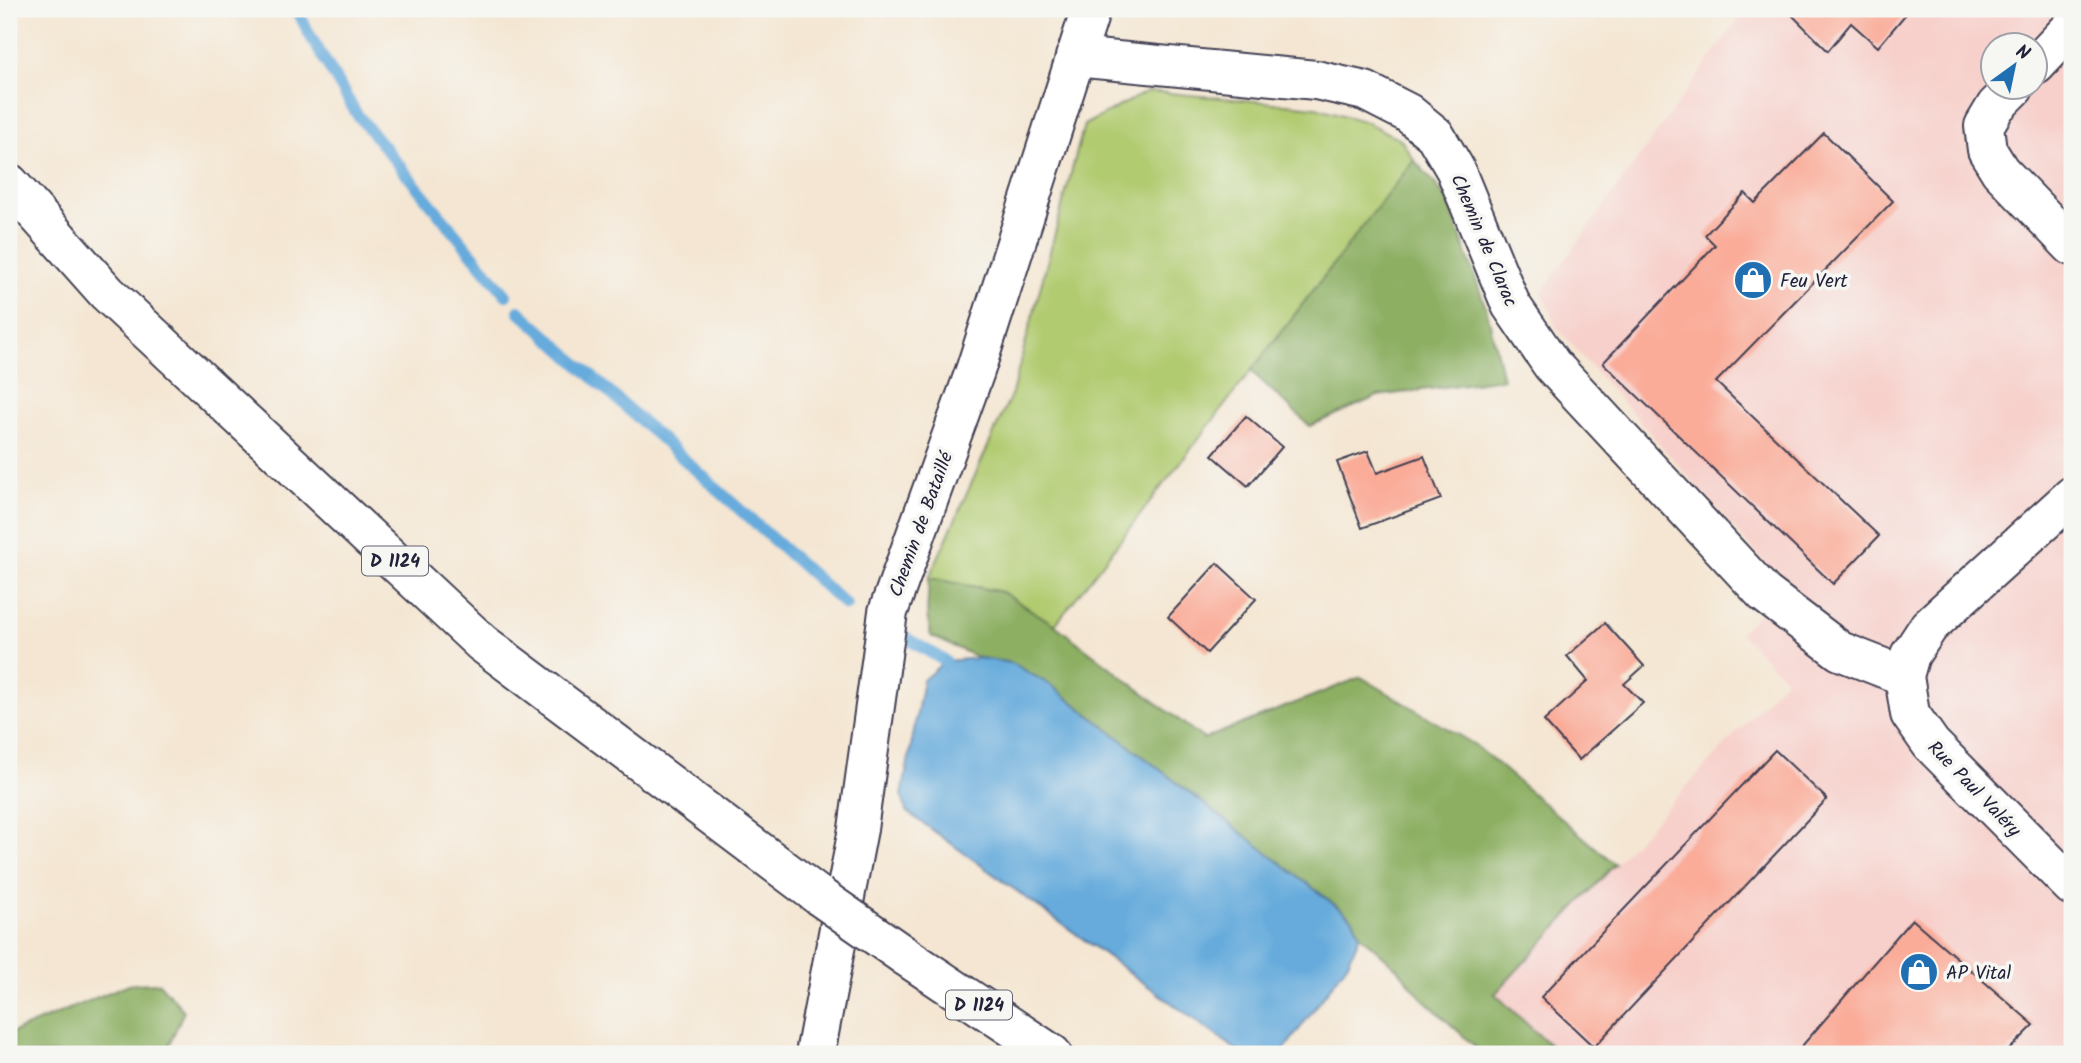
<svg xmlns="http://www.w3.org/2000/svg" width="2081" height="1063" font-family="Kalam,sans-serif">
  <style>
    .built { fill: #f7d0cb; fill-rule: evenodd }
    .green { fill: #b1cb70; stroke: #6a7656; stroke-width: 2 }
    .forest { fill: #8caf62; stroke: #57684e; stroke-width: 2 }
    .water { fill: #66abdc; stroke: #44668c; stroke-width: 2 }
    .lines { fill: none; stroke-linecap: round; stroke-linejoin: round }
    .stream { stroke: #66abdc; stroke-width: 12 }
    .building { fill: #faac99 }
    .minor-casing { stroke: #423f52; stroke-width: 42 }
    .trunk-casing { stroke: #423f52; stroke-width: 42 }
    .minor { stroke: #fff; stroke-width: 38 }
    .trunk { stroke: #fff; stroke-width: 38 }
    .trunk-bridge-casing { stroke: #423f52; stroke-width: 42; stroke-linecap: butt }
    .trunk-bridge { stroke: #fff; stroke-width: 38 }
    .labels { text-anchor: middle; stroke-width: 7; stroke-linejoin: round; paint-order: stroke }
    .shield { fill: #f6f6f2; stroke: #626272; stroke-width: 2 }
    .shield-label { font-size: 18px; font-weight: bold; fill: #22223b }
    .street-label { font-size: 19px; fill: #22223b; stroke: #f6f6f2 }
    .poi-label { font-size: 19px; fill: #22223b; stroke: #f6f6f2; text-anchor: start }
  </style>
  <rect width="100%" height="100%" fill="#f6f6f2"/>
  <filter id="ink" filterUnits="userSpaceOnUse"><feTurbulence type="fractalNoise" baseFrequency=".0143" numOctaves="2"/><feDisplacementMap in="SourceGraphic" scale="14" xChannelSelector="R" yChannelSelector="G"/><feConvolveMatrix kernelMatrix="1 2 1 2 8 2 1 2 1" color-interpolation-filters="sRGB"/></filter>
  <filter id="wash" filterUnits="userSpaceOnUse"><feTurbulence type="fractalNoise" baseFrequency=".00686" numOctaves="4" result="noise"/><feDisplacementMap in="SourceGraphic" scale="28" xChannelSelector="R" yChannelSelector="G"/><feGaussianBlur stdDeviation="1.57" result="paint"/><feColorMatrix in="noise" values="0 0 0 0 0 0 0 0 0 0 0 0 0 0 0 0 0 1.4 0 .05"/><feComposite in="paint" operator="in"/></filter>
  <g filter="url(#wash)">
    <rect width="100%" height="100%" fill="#f4e6d2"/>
    <path class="built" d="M1746,9h326v1045h-513l-64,-60 291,-315 -46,-46 45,-47 -229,-259 -14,-35zM1994,46h42v42h-42z"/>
    <path class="green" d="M1148,91l168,16 50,15 35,18 13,20 -359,465 -53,-33 -73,-14 83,-185 72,-268z"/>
    <g class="forest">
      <path d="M1414,160l22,25 12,16 39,110 16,68 -125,17 -68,30 -59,-55z"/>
      <path d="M929,578l73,14 53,33 149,114 157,-62 114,68 140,119 -120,130 64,60h-76l-62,-57 -22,-27 -39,-35 -7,-16 -301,-233 -40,-23 -33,-5 -48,-22 -4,-20z"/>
      <path d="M159,983l25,28 -19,43h-156v-20l120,-50z"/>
    </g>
    <path class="water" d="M979,658l33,5 40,23 301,233 7,16 -12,28 -67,91h-39l-336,-243 -4,-15 21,-116 22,-19z"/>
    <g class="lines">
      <g class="stream">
        <path d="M297,9l11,23 48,81 150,182"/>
        <path d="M519,311l327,294"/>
        <path d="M906,638l39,23"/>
      </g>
    </g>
    <g id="blocks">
      <g class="building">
        <path d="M1786,9h124l-32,38 -27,-24 -23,28z"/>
        <path d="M1824,133l69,68 -177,181 163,154 -46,48 -230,-221 112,-118 -10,-10 40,-42 10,10z"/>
        <path d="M1246,416l36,31 -34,39 -36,-31z"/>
        <path d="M1368,451l9,22 47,-17 17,43 -79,29 -25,-66z"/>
        <path d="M1217,563l39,36 -49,54 -39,-36z"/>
        <path d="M1605,623l39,43 -20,18 19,19 -64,57 -35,-39 44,-40 -21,-25z"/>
        <path d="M1775,750l52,49 -233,248 -53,-50z"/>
        <path d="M1912,919l122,106 -29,29h-210z"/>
      </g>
    </g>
  </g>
  <g filter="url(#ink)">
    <use href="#blocks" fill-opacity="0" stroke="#423f52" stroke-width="2"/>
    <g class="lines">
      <defs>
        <g id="minor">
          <path d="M1075,57l241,23 49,11 43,22 27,22 20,34 56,136 41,60 212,228 76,58 64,25"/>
          <path d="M2036,65l36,-38"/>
          <path d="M2014,88l-18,18 -12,20 3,24 13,21 72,75"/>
          <path d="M2072,496l-143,130 -19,29 -6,21 6,38 21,30 141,142"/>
          <path d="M815,1054l43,-225 30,-217 87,-241 116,-362"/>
        </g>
        <g id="trunk">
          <path d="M9,183l98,110 375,350 337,253"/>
          <path d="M905,956l147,98"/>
        </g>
      </defs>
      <use href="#minor" class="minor-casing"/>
      <use href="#trunk" class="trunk-casing"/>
      <use href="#minor" class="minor"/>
      <use href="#trunk" class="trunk"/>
      <defs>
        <path id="trunk-bridge" d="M819,896l86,60"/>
      </defs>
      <use href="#trunk-bridge" class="trunk-bridge-casing"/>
      <use href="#trunk-bridge" class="trunk-bridge"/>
    </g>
  </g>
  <defs>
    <symbol id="shop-disc" viewBox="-11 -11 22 22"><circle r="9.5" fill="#1f6fb2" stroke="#f6f6f2"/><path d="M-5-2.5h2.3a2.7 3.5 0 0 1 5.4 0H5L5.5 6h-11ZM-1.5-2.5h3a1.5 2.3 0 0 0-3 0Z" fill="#fff"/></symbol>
  </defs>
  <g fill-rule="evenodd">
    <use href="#shop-disc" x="1731" y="258" width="44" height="44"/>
    <use href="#shop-disc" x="1897" y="950" width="44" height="44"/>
  </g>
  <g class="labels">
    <g class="shield">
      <rect x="362" y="546.5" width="66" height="29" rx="5"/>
      <rect x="946" y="990.5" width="66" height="29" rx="5"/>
    </g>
    <g class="shield-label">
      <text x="395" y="567">D 1124</text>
      <text x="979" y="1011">D 1124</text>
    </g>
    <g class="street-label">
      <text transform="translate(1485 240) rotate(67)" y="7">Chemin de Clarac</text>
      <text transform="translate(920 524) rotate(-70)" y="7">Chemin de Bataillé</text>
      <text transform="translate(1975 788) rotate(46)" y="7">Rue Paul Valéry</text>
    </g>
    <g class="poi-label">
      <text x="1780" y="287">Feu Vert</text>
      <text x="1946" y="979">AP Vital</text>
    </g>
  </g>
  <rect width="2081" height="1063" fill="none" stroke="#f6f6f2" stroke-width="35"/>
  <g transform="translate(2014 66) rotate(33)"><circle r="33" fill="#f6f6f2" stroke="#a1a1a9" stroke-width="2"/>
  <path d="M0-5L12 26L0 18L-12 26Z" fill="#1f6fb2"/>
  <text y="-10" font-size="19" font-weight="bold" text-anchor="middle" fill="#22223b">N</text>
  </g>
</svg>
